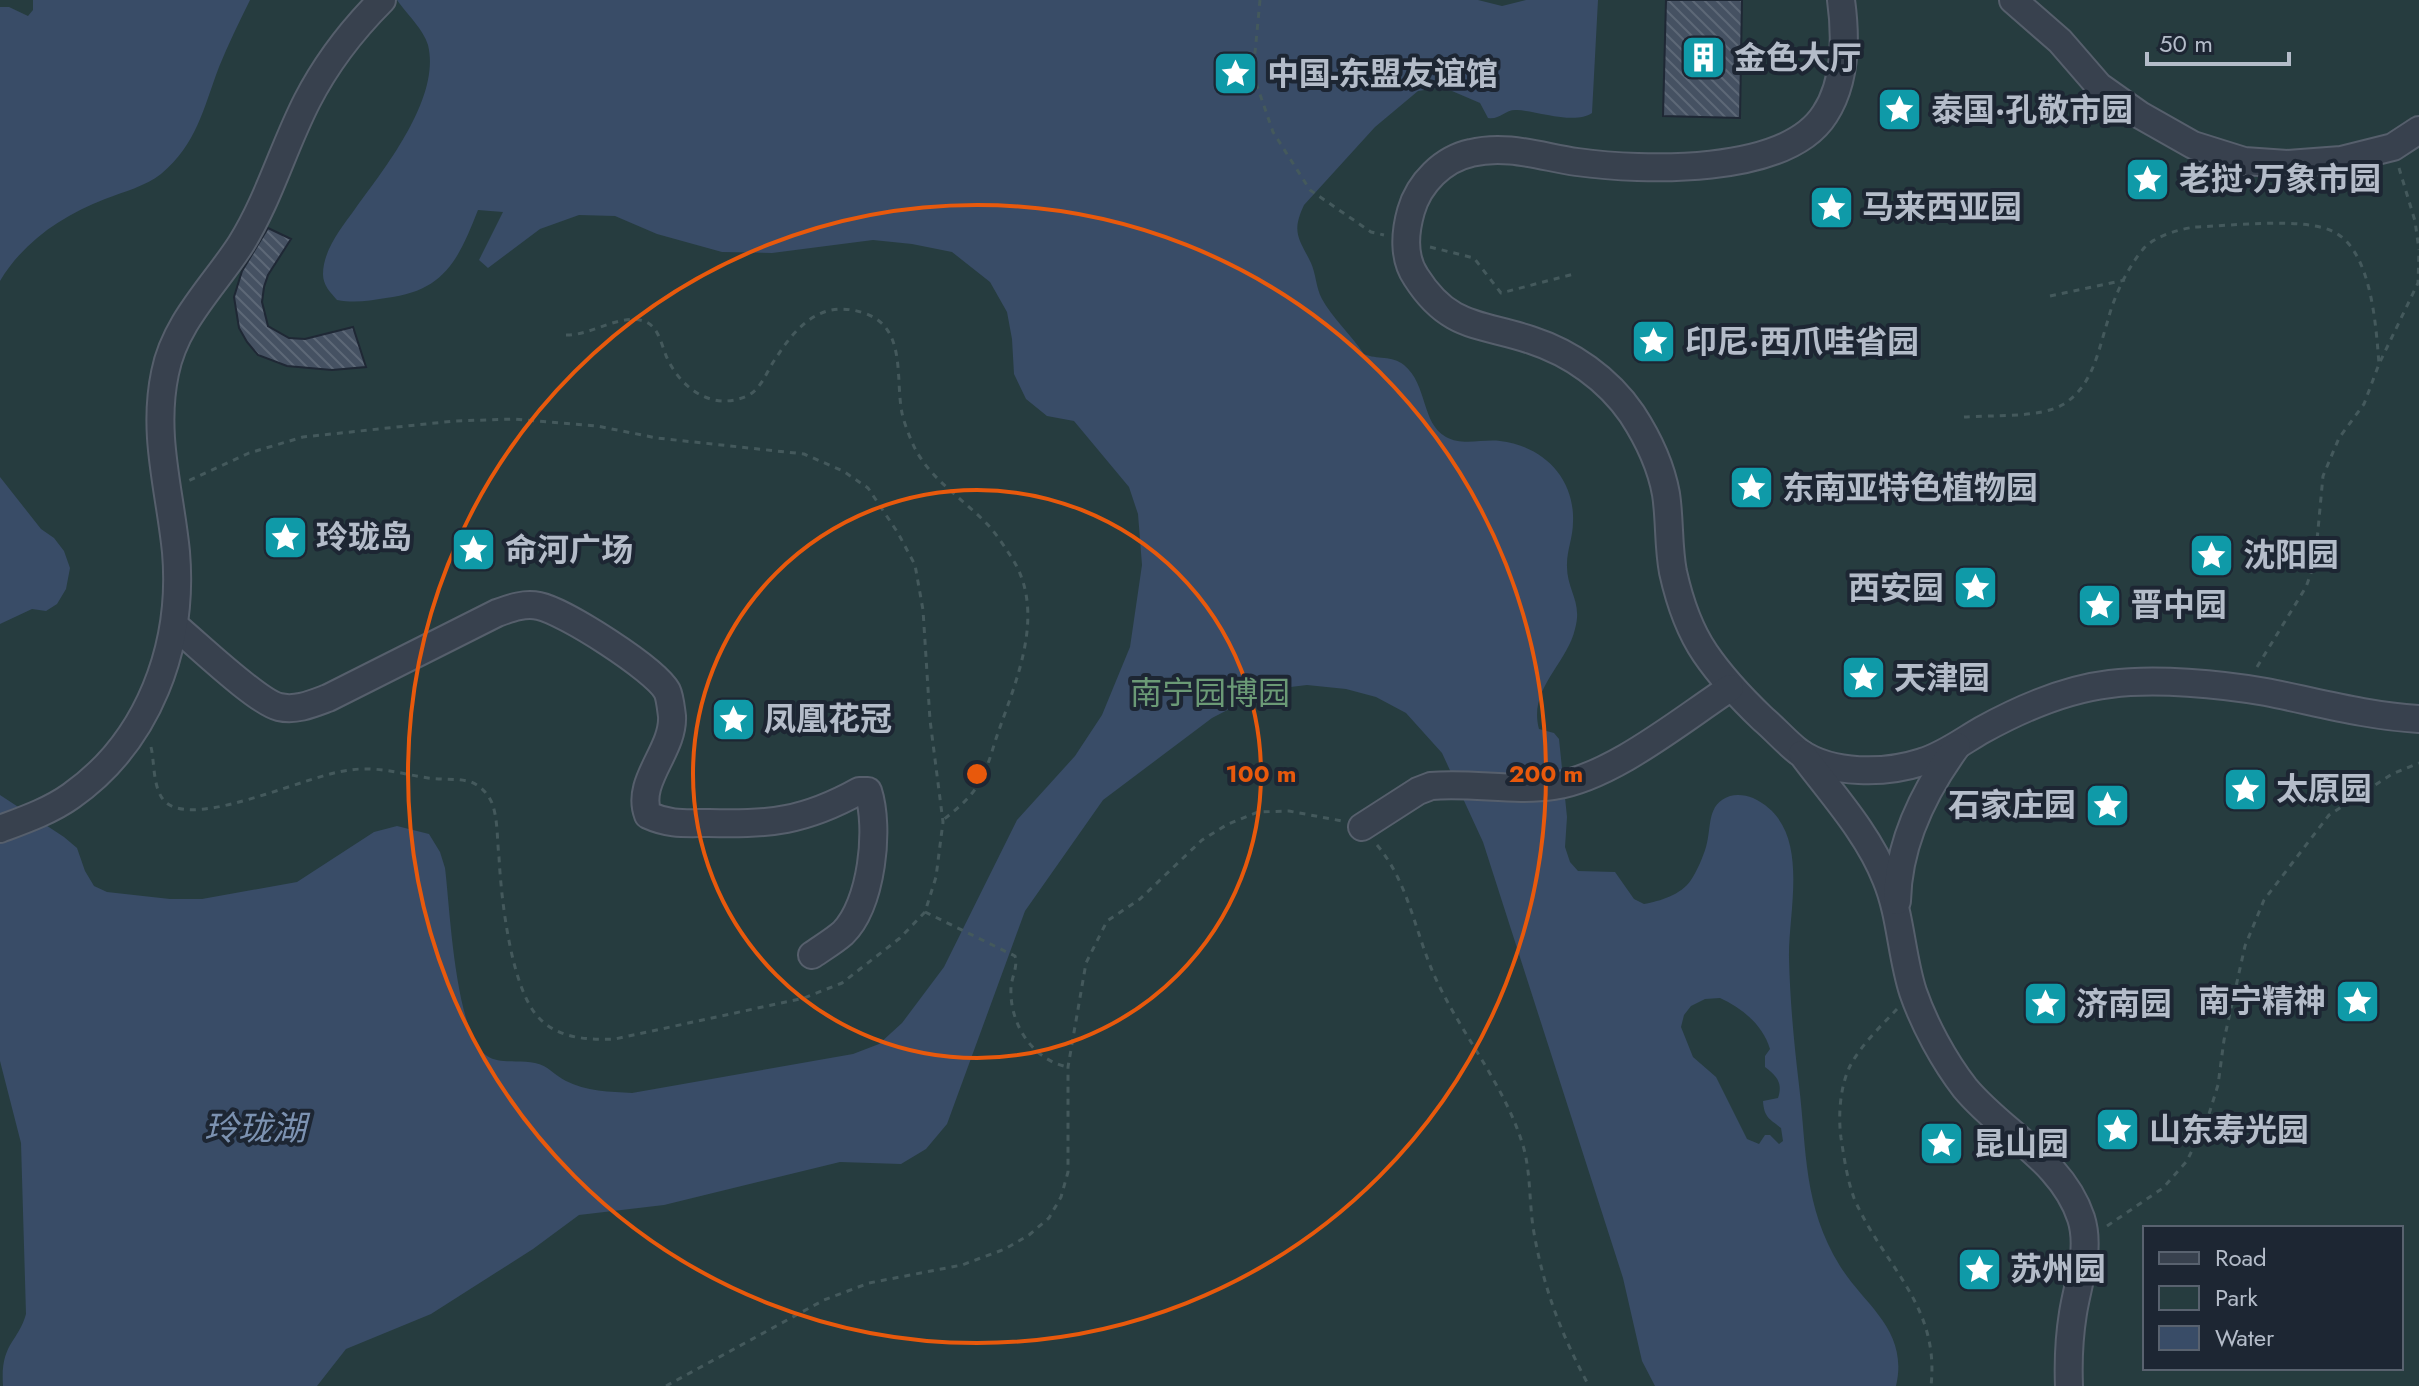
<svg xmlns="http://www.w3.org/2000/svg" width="2419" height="1386" font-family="Jost,'Noto Sans SC',sans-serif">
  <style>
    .green { fill: #263c3f; fill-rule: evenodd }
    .water { fill: #394c67; fill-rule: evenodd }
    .building { fill: url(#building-back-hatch); stroke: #1f2835; stroke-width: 2 }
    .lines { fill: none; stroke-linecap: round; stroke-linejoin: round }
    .minor-casing { stroke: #565f6c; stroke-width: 30 }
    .path { stroke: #44595c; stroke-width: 3; stroke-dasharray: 6 6; stroke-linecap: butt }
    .minor { stroke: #38414e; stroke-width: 26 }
    .ring { fill: none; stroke: #e8590c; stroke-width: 4 }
    .labels { text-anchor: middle; stroke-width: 8; stroke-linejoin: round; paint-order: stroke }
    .poi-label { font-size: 32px; font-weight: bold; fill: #b4bcc9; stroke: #1d2633; text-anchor: start }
    .park-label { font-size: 32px; fill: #6b9a76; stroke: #1d2633 }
    .water-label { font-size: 34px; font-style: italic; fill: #7c92b1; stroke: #1d2633 }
    .centre { fill: #e8590c; stroke: #1d2633; stroke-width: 4 }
    .ring-label { font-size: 24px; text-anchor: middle; font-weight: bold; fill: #e8590c; stroke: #1d2633; stroke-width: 8; stroke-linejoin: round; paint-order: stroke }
  </style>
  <defs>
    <pattern id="building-back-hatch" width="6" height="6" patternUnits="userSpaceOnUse" patternTransform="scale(2)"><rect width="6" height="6" fill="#455162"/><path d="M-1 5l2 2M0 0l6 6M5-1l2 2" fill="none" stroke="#5d6877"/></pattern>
  </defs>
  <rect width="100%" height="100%" fill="#242f3e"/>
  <path class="green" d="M0,0h2419v1386h-2419zM2145,1228h256v140h-256z"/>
  <g class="water">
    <path d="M33,0h217c-11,22 -22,45 -31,67 -16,42 -22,77 -58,107 -15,12 -38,18 -56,25 -42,16 -82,43 -105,82v-274h9l19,9 5,-6z"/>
    <path d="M397,0h1081l24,6 24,-6h72l-6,113c-17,12 -54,-2 -75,-3 -12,-1 -17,10 -29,8l-8,-15 -28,-12 -15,-3 -19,3 -43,36 -71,78c-13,28 -5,33 7,58 5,11 5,25 11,36 9,17 30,37 42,55 13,6 28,1 40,11 24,20 17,58 42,72 16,9 36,2 54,4 43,5 75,37 73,81 0,15 -6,28 -6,42 -1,26 16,37 8,65 -8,35 -47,60 -36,100l15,4 5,6 8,78 -2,30 5,15 8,9 37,1 19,27 10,5c16,-3 37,-9 47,-24 6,-9 12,-23 15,-33 6,-20 0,-43 24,-51 7,-2 16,-1 23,2 60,28 35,110 36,160 1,43 5,85 10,127 8,67 4,120 41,181 25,40 69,64 56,120h-241l-13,-25 -19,-83 -140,-436 -41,-89 -36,-40 -30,-16 -30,-8 -39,-4 -41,5 -54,28 -109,82 -78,111 -78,213 -21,25 -25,15 -61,-2 -176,43 -85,10 -46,34 -102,65 -85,35 -29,37h-314c-3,-43 15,-43 23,-72l-5,-171 -21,-82v-266l64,42 13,11 8,23 9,15 13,6 63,7h32l95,-17 77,-50 23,-6 32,8 11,18 5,16c5,39 10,167 42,188 14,9 33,3 48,7 13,2 20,13 31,18 19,10 45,11 66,12l221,-39 26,-10 23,-21 42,-56 73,-147 58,-64 27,-41 28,-68 12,-82 -4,-51 -9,-27 -55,-66 -27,-5 -21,-17 -12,-25 -2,-35 -5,-27 -17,-30 -38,-30 -40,-8 -39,-4 -101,13 -50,-1 -65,-18 -42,-18 -36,-1 -39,14 -52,39 -9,-8 24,-48 -25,-2c-20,51 -34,81 -92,88 -17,3 -32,5 -49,2 -7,-8 -14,-15 -14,-26 0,-24 19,-47 32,-65 30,-41 86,-111 73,-164 -4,-15 -22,-32 -31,-45zM1720,998c22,10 43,27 50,51l-5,7v11c12,9 18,16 13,31l-15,3c1,17 7,18 18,27l2,13 -4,3 -9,-9h-5l-6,9 -12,-5 -31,-62 -23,-20 -12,-30 3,-12 7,-9 14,-7z"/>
    <path d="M0,477l41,52 13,9 10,13 6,17 -4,21 -9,15 -11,7 -14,-2 -32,15z"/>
  </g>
  <g class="building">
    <path d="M1666,0h76l-2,118 -77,-2z"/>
    <path d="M268,228l23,11 -23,36 -4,12 -2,15 6,24 21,12 16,1 48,-12 13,40 -34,3 -45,-4 -29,-11 -11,-13 -8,-14 -5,-31 8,-26z"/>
  </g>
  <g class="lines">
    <defs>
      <g id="minor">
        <path d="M1841,0c5,36 5,82 -16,114 -39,62 -183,57 -248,48 -35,-5 -70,-18 -106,-9 -28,6 -52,30 -60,58 -6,21 -8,47 5,66 33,52 64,46 115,63 40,13 77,39 101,74 15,23 29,52 34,80 4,26 2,52 7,78 6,27 17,59 32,81 17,25 36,45 58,66 12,10 23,23 36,33 33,23 86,22 123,10 21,-6 41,-21 60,-32 38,-21 85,-41 128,-46 46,-6 110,0 156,8 51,10 100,24 153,27"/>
        <path d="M2013,0l47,41 39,45 41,29 53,30 51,16 44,3 53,-4 52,-13 26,-17"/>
        <path d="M175,626c21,17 82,76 104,81 17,4 33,-3 49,-9l169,-85c14,-5 27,-10 42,-7 25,5 116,63 128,85 3,6 4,18 5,25 2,35 -37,65 -24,99 22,10 37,8 61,8 60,2 96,-2 150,-32h9c12,37 4,113 -25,142 -9,8 -21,15 -31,22"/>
        <path d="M1802,754c29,39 66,79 84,125 15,36 15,76 27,113 11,32 31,69 52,96 37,45 97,72 116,130 10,31 -3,64 -8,95 -4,25 -5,48 -4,73"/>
        <path d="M1362,827l56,-36 13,-5c40,-4 83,6 123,0 58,-9 126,-65 176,-98"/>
        <path d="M0,829c24,-9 50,-18 71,-33 78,-55 113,-150 105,-244 -6,-61 -24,-117 -11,-179 10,-51 49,-87 76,-129 28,-45 42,-96 66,-143 19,-37 45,-71 75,-101"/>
        <path d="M1897,901c1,-56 27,-110 60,-155"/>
      </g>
    </defs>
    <use href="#minor" class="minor-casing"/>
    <g class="path">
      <path d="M1260,0l-7,74 20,58 37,58 61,42 13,3"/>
      <path d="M2399,168l16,53 4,29"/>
      <path d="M1430,247l44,11 27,35 73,-19"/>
      <path d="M2050,296l75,-16"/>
      <path d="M566,335c26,1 58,-25 82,-12 12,7 14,25 20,37 15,30 45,51 79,36 15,-7 20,-26 29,-38 21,-33 46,-59 88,-45 43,14 31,65 38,100 2,9 6,20 10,29 15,36 51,56 77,84 8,9 15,20 21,29 37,54 8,121 -11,175 -6,16 -10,36 -19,51 -8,16 -23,28 -37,39"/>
      <path d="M1964,417c26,-2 76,1 98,-12 31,-18 36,-54 46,-85 6,-24 20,-53 36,-72 11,-12 36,-19 51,-21 35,-1 112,-11 141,6 36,21 40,94 43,131"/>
      <path d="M2257,667l49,-80 9,-25 8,-86 16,-38 25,-34 15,-40 39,-81 1,-32"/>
      <path d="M151,747c4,16 1,46 17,57 34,23 141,-30 182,-34 28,-4 52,4 78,8 14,2 30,0 43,4 10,4 17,12 21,21 6,16 5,37 7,54 2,40 12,136 42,163 20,19 48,20 74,19l189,-41 38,-15 58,-45 25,-26 11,-35 7,-55 -13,-102 -7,-110 -8,-45 -17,-32 -30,-45 -25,-17 -39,-17 -147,-16 -60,-12 -83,-7 -60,2 -151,16 -54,16 -61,28"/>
      <path d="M1377,845c32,38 38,88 58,132 27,59 71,109 89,172 7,27 5,56 10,84 10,57 28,103 55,153"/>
      <path d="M925,912l90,44c3,11 -3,20 -4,31 -2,36 21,73 57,80"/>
      <path d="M1897,1009c-16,17 -36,36 -47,57 -10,21 -12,49 -9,72 3,19 6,41 13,60 29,68 86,106 77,188"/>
      <path d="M2107,1226l56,-38 24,-27 22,-47 9,-29 6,-45 21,-94 19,-46 65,-85 63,-41 27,-11"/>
      <path d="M666,1386l158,-86 45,-17 93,-18 43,-16 24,-14 20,-17 12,-21 7,-25v-105l18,-104 21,-42 33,-22 62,-59 26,-16 30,-12 31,-1 53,10"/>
    </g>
    <use href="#minor" class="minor"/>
  </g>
  <g class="ring">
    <circle cx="977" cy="774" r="284"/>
    <circle cx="977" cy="774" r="569"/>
  </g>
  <defs>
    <symbol id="building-square" viewBox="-11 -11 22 22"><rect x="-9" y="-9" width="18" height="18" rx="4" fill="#0f9aa8" stroke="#1d2633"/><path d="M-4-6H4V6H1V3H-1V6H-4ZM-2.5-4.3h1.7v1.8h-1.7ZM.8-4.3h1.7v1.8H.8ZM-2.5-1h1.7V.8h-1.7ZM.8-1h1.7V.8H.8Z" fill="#fff"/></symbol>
    <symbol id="sight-square" viewBox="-11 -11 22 22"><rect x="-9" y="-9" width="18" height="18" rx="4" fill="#0f9aa8" stroke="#1d2633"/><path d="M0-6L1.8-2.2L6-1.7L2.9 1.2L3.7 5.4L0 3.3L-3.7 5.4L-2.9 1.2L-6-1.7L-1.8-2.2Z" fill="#fff"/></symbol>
  </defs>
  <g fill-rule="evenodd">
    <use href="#building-square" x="1678" y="32" width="51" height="51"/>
    <use href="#sight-square" x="1210" y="48" width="51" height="51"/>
    <use href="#sight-square" x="1874" y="84" width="51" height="51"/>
    <use href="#sight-square" x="2122" y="154" width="51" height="51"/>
    <use href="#sight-square" x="1806" y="182" width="51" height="51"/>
    <use href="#sight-square" x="1628" y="316" width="51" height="51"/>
    <use href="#sight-square" x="1726" y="462" width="51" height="51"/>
    <use href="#sight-square" x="260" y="512" width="51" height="51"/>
    <use href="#sight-square" x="448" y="524" width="51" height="51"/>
    <use href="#sight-square" x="2186" y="530" width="51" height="51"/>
    <use href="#sight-square" x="1950" y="562" width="51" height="51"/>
    <use href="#sight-square" x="2074" y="580" width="51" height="51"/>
    <use href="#sight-square" x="1838" y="652" width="51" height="51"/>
    <use href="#sight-square" x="708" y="694" width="51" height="51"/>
    <use href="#sight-square" x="2220" y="764" width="51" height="51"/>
    <use href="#sight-square" x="2082" y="780" width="51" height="51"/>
    <use href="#sight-square" x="2332" y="976" width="51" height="51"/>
    <use href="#sight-square" x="2020" y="978" width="51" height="51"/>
    <use href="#sight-square" x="2092" y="1104" width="51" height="51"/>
    <use href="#sight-square" x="1916" y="1118" width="51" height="51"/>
    <use href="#sight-square" x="1954" y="1244" width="51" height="51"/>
  </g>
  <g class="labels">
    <g class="poi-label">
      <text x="1734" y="69">金色大厅</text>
      <text x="1267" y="85">中国-东盟友谊馆</text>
      <text x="1931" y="121">泰国·孔敬市园</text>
      <text x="2179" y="190">老挝·万象市园</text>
      <text x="1862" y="218">马来西亚园</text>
      <text x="1685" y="353">印尼·西爪哇省园</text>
      <text x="1782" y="499">东南亚特色植物园</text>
      <text x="316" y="548">玲珑岛</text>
      <text x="505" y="561">命河广场</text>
      <text x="2243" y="566">沈阳园</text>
      <text x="1944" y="599" text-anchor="end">西安园</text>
      <text x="2131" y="616">晋中园</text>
      <text x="1894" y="689">天津园</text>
      <text x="764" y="730">凤凰花冠</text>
      <text x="2276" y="800">太原园</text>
      <text x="2076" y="816" text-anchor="end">石家庄园</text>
      <text x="2326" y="1012" text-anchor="end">南宁精神</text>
      <text x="2076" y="1015">济南园</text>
      <text x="2149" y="1141">山东寿光园</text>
      <text x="1973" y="1155">昆山园</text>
      <text x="2010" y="1280">苏州园</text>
    </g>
    <g class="park-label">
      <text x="1210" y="704">南宁园博园</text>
    </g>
    <g class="water-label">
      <text x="255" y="1140">玲珑湖</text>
    </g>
  </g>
  <circle cx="977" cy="774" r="12" class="centre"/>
  <g class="ring-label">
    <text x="1261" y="782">100 m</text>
    <text x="1546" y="782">200 m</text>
  </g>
  <rect x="2143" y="1226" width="260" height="144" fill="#1d2633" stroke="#59626f" stroke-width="2"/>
  <rect x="2159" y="1252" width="40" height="12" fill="#38414e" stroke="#59626f" stroke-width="2"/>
  <text x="2215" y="1266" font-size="24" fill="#b4bcc9">Road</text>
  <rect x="2159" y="1286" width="40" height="24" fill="#263c3f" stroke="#59626f" stroke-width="2"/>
  <text x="2215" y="1306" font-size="24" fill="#b4bcc9">Park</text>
  <rect x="2159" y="1326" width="40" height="24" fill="#394c67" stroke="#59626f" stroke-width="2"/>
  <text x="2215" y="1346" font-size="24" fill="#b4bcc9">Water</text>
  <path d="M2147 52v12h142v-12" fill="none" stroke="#b4bcc9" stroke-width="4"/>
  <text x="2159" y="52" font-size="24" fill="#b4bcc9" stroke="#1d2633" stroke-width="6" paint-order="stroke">50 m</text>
</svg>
